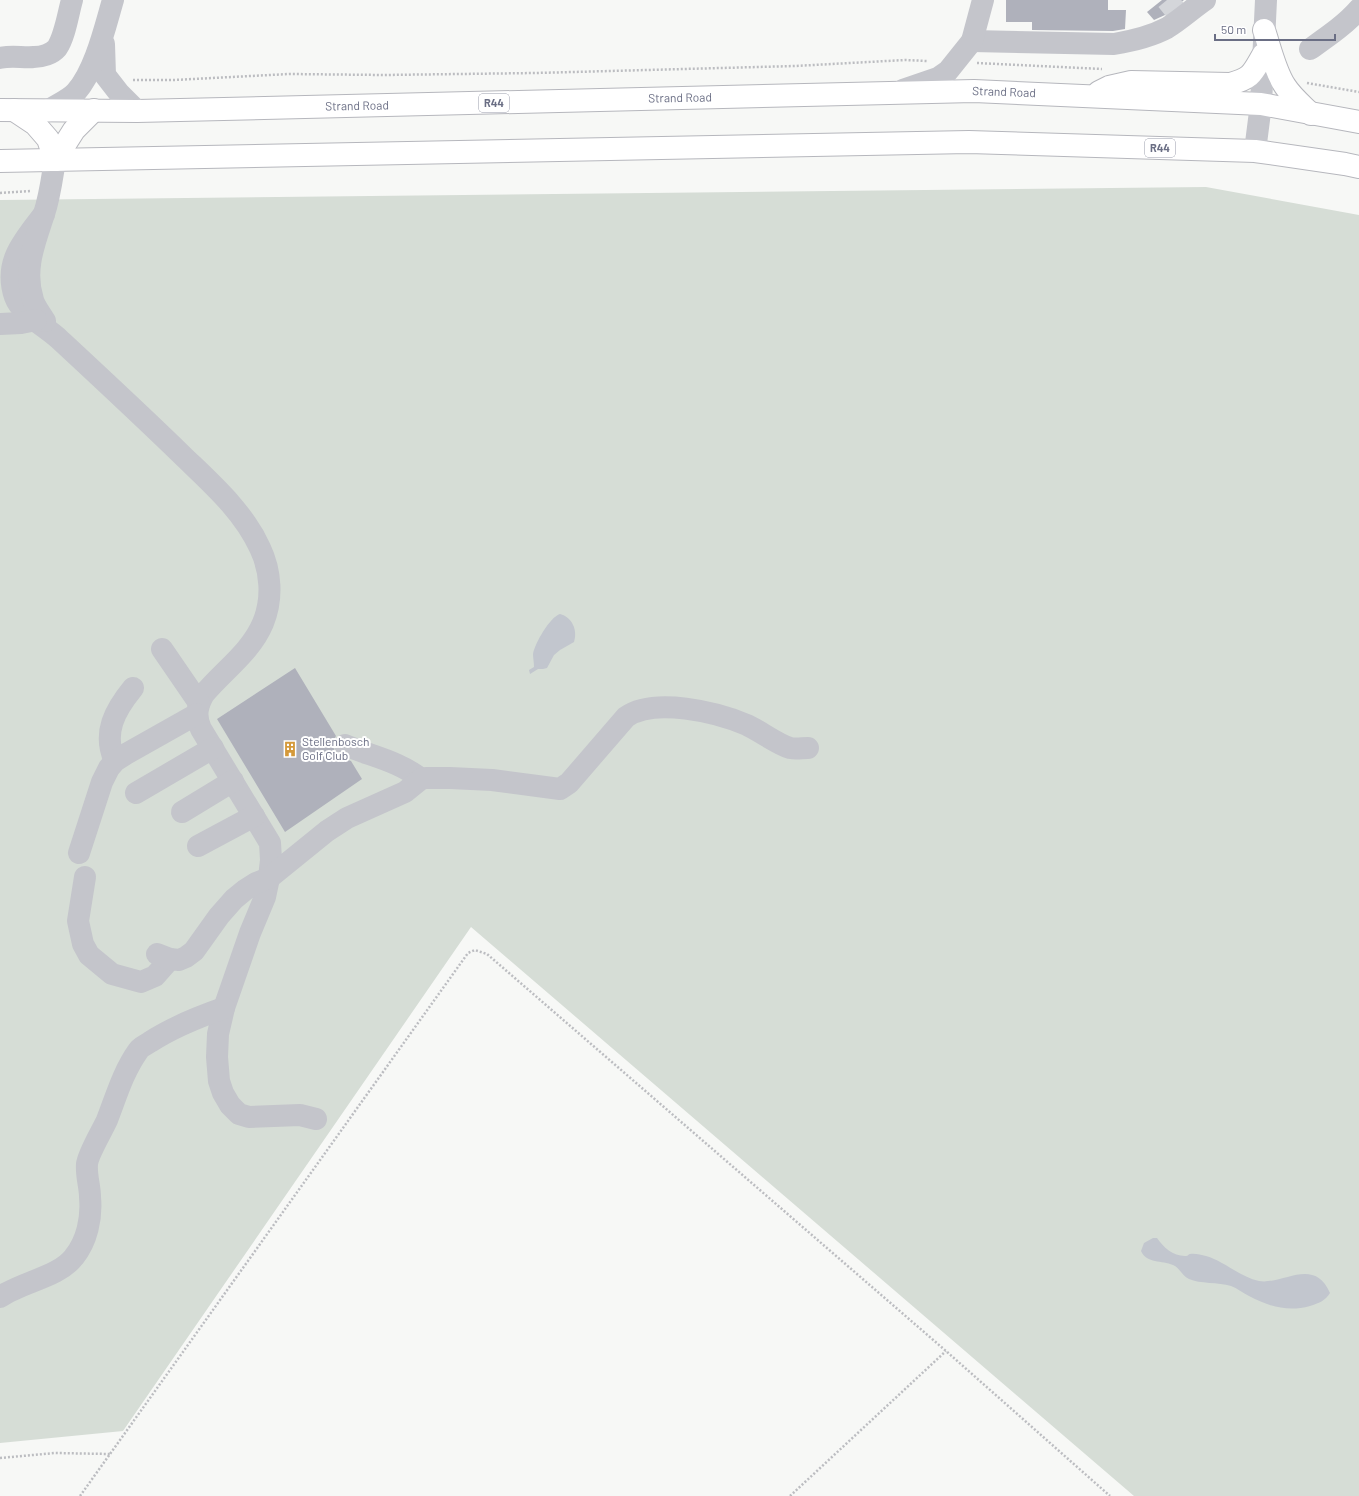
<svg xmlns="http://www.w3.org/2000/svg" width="1359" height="1496" font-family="Barlow,sans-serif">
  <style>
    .green { fill: #d6ddd6 }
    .water { fill: #c2c6ce }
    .building { fill: #afb1bb }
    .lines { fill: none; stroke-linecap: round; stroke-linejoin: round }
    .minor-tunnel { stroke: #d4d6da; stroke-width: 22; stroke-dasharray: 22 11; stroke-linecap: butt }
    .major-casing { stroke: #b6b7bd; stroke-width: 24 }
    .path { stroke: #bcbdc1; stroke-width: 2.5; stroke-dasharray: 2 2; stroke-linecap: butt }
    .minor { stroke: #c4c5cb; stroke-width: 22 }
    .major { stroke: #fff; stroke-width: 22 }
    .labels { text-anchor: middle; stroke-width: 4; stroke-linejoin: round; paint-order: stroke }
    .shield { fill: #fff; stroke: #979aa9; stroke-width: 1 }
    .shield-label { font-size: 11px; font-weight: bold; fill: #6a6e84 }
    .street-label { font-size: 12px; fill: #6a6e84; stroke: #fff }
    .poi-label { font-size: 12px; fill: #6a6e84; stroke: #fff; text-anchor: start }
  </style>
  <rect width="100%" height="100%" fill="#f7f8f6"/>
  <path class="green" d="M1206,187l153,28v1281h-225l-663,-569 -348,504 -123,12v-1243z"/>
  <g class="water">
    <path d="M560,614c12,3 18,16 14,28l-14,8 -6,5 -7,13 -4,1h-5l-8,5 -1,-4 5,-3c0,-5 -1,-9 -1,-13 2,-11 17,-37 27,-40z"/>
    <path d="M1153,1238h4c6,9 16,18 28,18 4,0 2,-1 5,-2 5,-1 11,1 16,2 18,5 34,21 53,25 24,4 55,-25 71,12 -5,8 -11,10 -20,13 -22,6 -40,1 -61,-10 -6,-3 -12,-8 -18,-10 -13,-4 -31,-2 -42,-7 -7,-3 -9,-11 -16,-14 -11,-5 -26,-1 -32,-14l3,-8z"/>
  </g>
  <g class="building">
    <path d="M1006,0h102v10h18l-1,19 -12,2 -81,-1v-8h-26z"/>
    <path d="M1162,0h22l-19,15 -11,5 -7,-8z"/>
    <path d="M295,668l41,68 -3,5v5l2,6 5,5 11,4 11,18 -77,53 -68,-113z"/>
  </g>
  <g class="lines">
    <path class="minor-tunnel" d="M1167,0l9,11"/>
    <defs>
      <g id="major">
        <path d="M1264,30c6,18 11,41 21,56 7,11 17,19 26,28"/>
        <path d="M1099,92l10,-5 22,-5 99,2c22,-6 22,-10 33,-29"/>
        <path d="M0,110l137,1 837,-20 287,13 98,18"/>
        <path d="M14,110l21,14 13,15 7,21"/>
        <path d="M55,160l19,-30 20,-20"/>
        <path d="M0,161l969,-19 286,9 90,13 14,3"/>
      </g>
    </defs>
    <use href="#major" class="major-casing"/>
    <g class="path">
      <path d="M977,63l125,6"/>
      <path d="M133,80h41l115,-6 95,1 152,-2 259,-7 110,-6 22,1"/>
      <path d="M1307,83l52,9"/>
      <path d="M0,193l31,-2"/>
      <path d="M0,1458l55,-5 55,1"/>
      <path d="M80,1496l388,-543 7,-3 12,4 459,397 164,145"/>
      <path d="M790,1496l156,-145"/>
    </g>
    <g class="minor">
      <path d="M972,41l142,3c18,-3 36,-7 53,-16 13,-8 25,-19 38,-28"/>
      <path d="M104,44l1,31 14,18 18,18"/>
      <path d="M1310,49c17,-12 35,-24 49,-40"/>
      <path d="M0,58c11,-3 23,0 34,-1 8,0 18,-3 23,-9 8,-12 11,-34 15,-48"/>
      <path d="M903,90l35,-12 10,-7 24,-30 11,-41"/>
      <path d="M47,111c9,-6 22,-11 29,-19 19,-21 29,-65 37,-92"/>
      <path d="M1255,151l6,-47 5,-104"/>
      <path d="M44,214c-20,26 -41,48 -29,83 6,17 31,30 44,42 42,39 83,77 124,117 29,28 60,55 77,92 11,23 13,51 3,75 -12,29 -40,48 -59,71 -7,12 -9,22 -3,35l69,114 1,17 -2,18 -4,19 -15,36 -26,75 -6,26 -1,23 2,24 4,12 7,12 9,9 10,3 51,-2 16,4"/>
      <path d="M45,321c-4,-7 -10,-14 -12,-21 -10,-31 2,-58 11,-86 6,-18 8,-36 11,-54"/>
      <path d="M0,324l21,-1 15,-3"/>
      <path d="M162,649l37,54"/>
      <path d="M345,745c25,11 54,16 76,34"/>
      <path d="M115,761c-13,-28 0,-51 18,-73"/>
      <path d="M136,793l77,-45"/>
      <path d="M182,812l51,-31"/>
      <path d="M198,846l56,-30"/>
      <path d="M79,853l23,-71 7,-14 6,-7 11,-7 71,-40"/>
      <path d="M85,877l-7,44 5,23 6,11 23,19 29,8 14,-6 15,-17"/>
      <path d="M157,954l13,5 9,1 7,-3 8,-6 25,-35 15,-17 11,-9 11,-7 13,-5 58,-47 20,-13 58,-26 16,-13 5,-1h24l42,2 68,9 9,-6 57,-66c28,-20 91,-5 121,8 13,6 30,19 43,23 6,1 12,0 18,0"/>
      <path d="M0,1297c21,-15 59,-20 74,-40 13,-16 18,-39 16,-60 0,-11 -4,-21 -3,-33 1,-10 15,-33 20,-44 9,-23 16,-48 31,-69 2,-4 8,-6 12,-9 23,-15 48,-25 74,-34"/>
    </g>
    <use href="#major" class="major"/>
  </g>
  <defs>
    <symbol id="building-bare" viewBox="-9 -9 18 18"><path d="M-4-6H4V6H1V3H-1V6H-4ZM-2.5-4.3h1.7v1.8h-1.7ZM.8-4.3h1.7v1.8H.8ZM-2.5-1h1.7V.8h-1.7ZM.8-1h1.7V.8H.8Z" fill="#d4993a" stroke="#fff" stroke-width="2.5" paint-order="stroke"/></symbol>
  </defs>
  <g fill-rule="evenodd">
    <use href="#building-bare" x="279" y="738" width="22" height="22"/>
  </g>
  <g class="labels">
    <g class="shield">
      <rect x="479" y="94" width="30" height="18" rx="3"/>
      <rect x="1145" y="139" width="30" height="18" rx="3"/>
    </g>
    <g class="shield-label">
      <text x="494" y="107">R44</text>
      <text x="1160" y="152">R44</text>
    </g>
    <g class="street-label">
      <text transform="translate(1004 92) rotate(2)" y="4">Strand Road</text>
      <text transform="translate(680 98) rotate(-1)" y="4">Strand Road</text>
      <text transform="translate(357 106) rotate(-1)" y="4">Strand Road</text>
    </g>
    <g class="poi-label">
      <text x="302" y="746">Stellenbosch<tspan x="302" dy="14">Golf Club</tspan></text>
    </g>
  </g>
  <path d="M1215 34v6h120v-6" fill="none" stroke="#6a6e84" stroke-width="2"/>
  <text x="1221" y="34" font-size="12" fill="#6a6e84" stroke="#ffffff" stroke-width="3" paint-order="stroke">50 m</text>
</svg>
